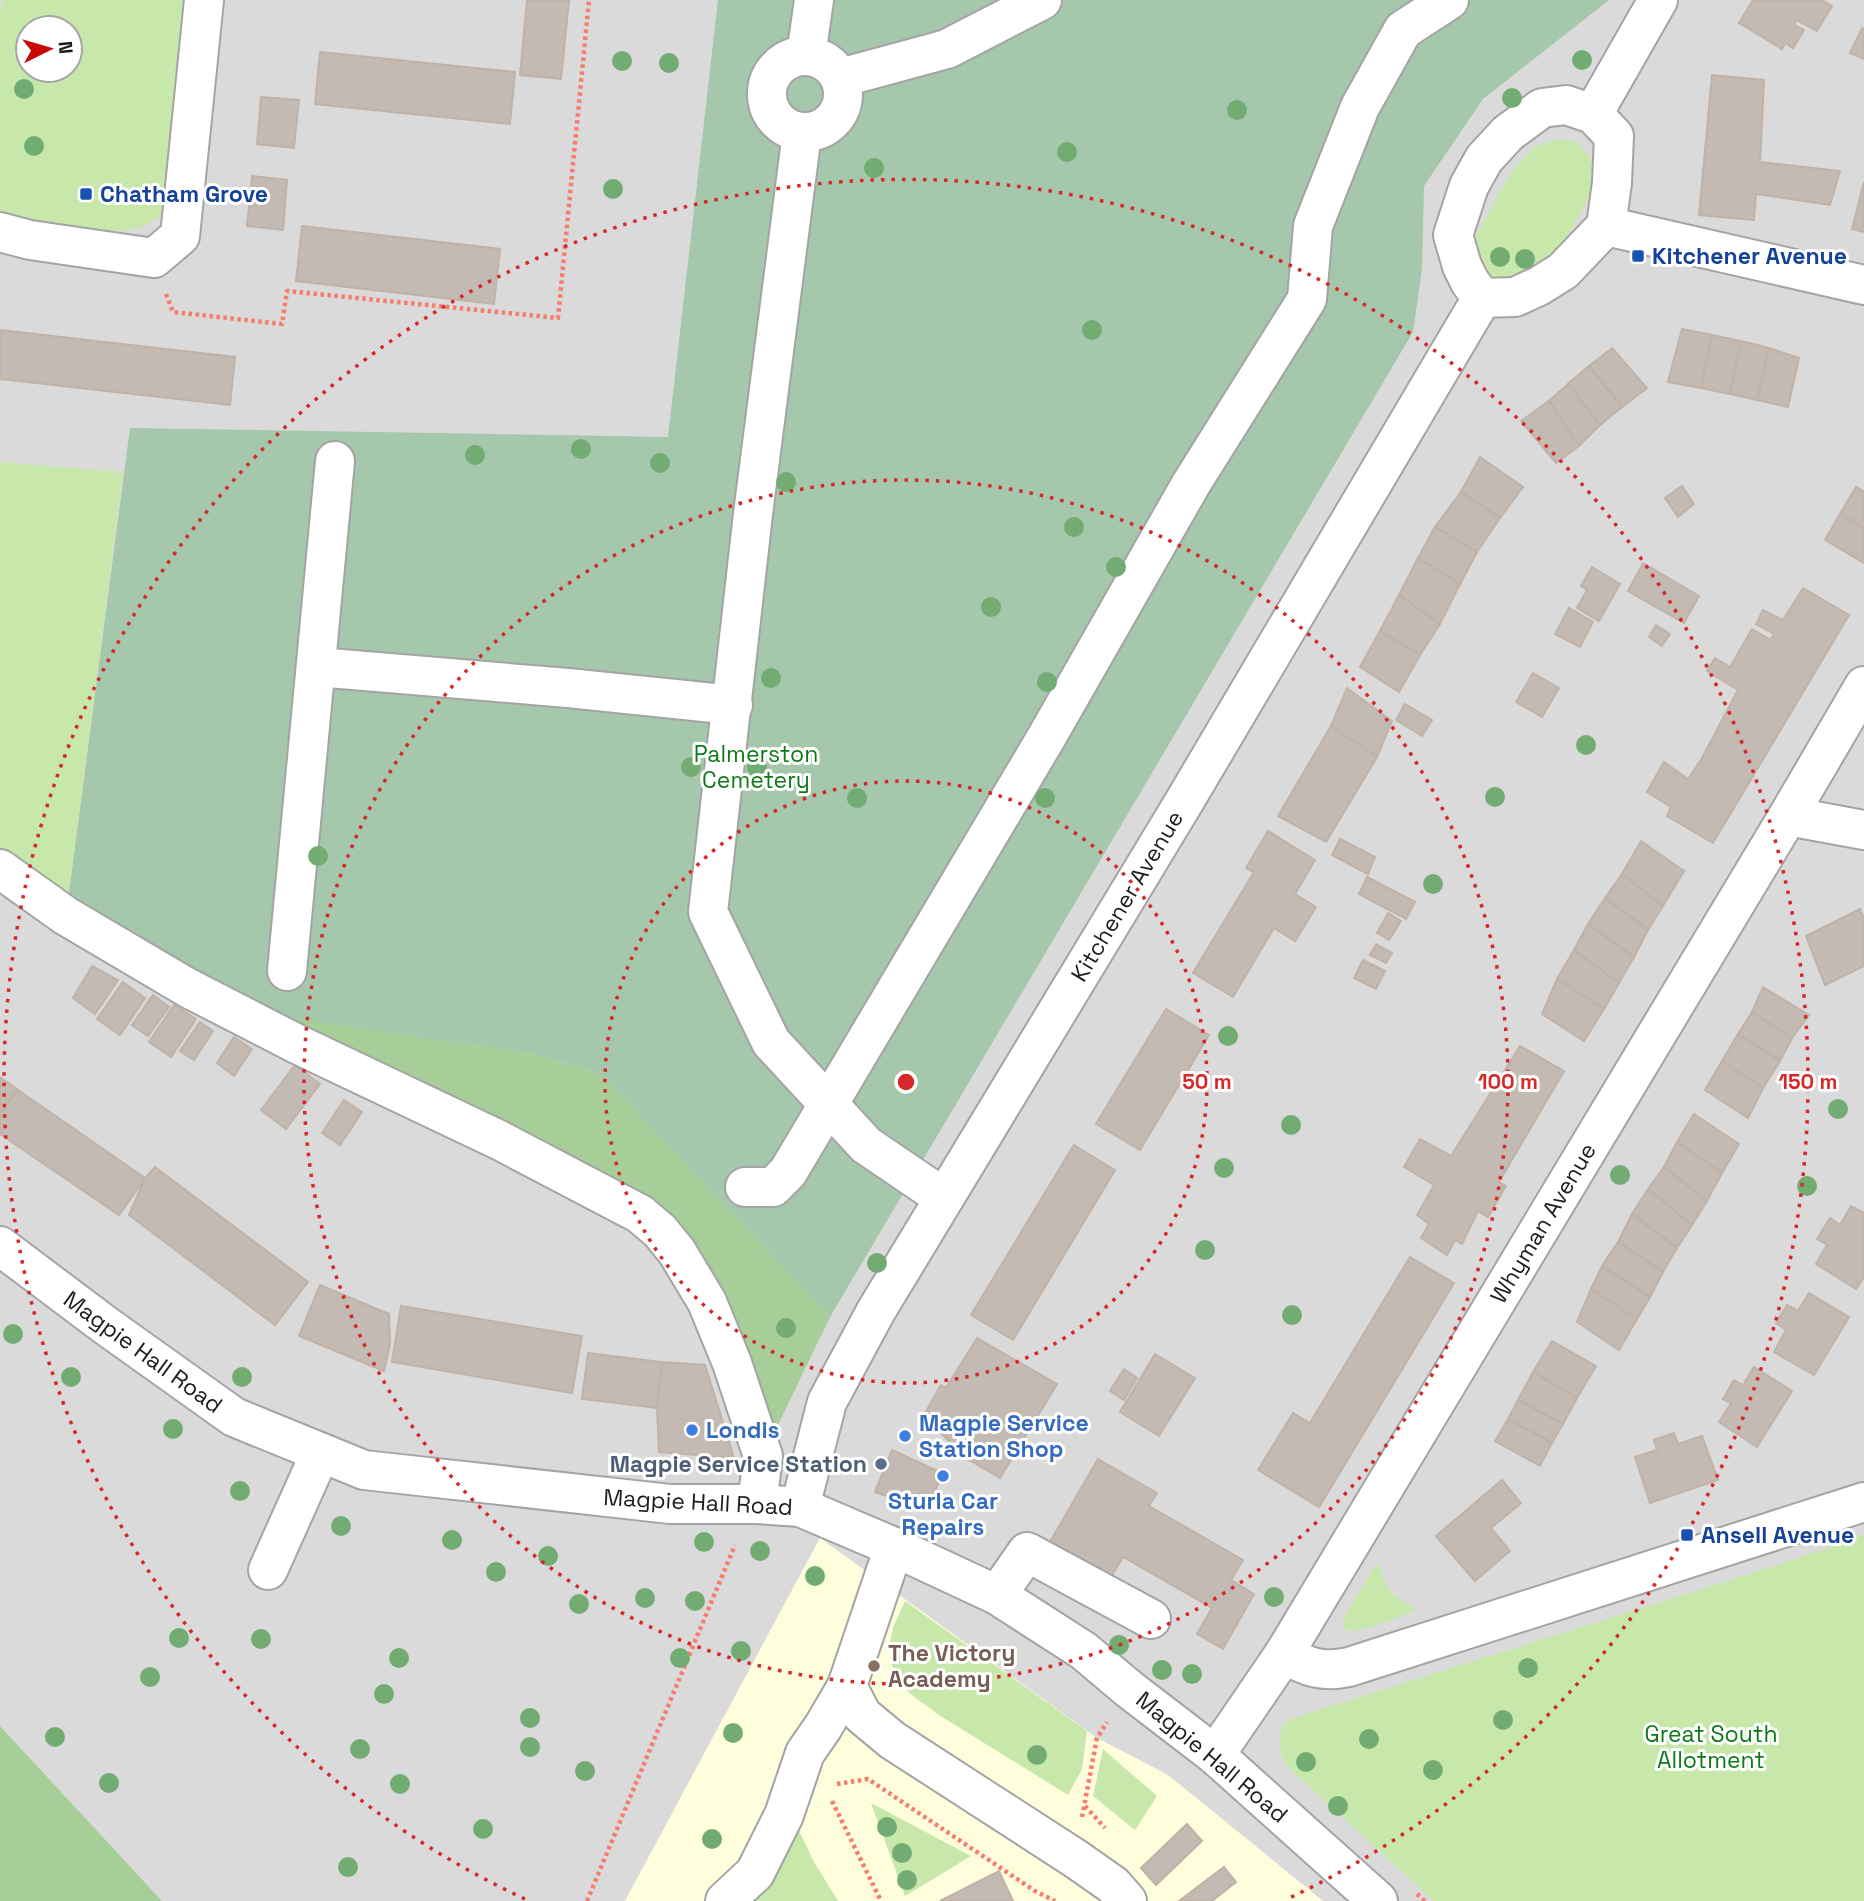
<svg xmlns="http://www.w3.org/2000/svg" width="1864" height="1901" font-family="'Space Grotesk',sans-serif">
  <style>
    .residential { fill: #dbdada; fill-rule: evenodd }
    .education { fill: #fefedc }
    .grass { fill: #c7e8aa; fill-rule: evenodd }
    .forest { fill: #a7cd99 }
    .cemetery { fill: #a5c7ab }
    .building { fill: #c3bab3; stroke: #c0b2a6; stroke-width: 2 }
    .lines { fill: none; stroke-linecap: round; stroke-linejoin: round }
    .minor-casing { stroke: #a4a4a4; stroke-width: 42 }
    .path { stroke: #f77c6c; stroke-width: 4.5; stroke-dasharray: 3.5 3.5; stroke-linecap: butt }
    .minor { stroke: #fff; stroke-width: 38 }
    .tree { fill: #72ac73 }
    .ring { fill: none; stroke: #d62828; stroke-width: 3.5; stroke-dasharray: 3.5 7 }
    .transit-dot { fill: #1a4fb4; stroke: #fff; stroke-width: 2.5 }
    .shop-dot { fill: #3f7fe0; stroke: #fff; stroke-width: 2.5 }
    .service-dot { fill: #5c6f8a; stroke: #fff; stroke-width: 2.5 }
    .education-dot { fill: #8d6e63; stroke: #fff; stroke-width: 2.5 }
    .labels { text-anchor: middle; stroke-width: 6; stroke-linejoin: round; paint-order: stroke }
    .transit-label { font-size: 23px; font-weight: bold; fill: #164399; stroke: #fff; text-anchor: start }
    .park-label { font-size: 23px; fill: #0d7918; stroke: #fff }
    .street-label { font-size: 23px; fill: #1d1d1d; stroke: #fff }
    .shop-label { font-size: 23px; font-weight: bold; fill: #366cbe; stroke: #fff; text-anchor: start }
    .service-label { font-size: 23px; font-weight: bold; fill: #4e5e75; stroke: #fff; text-anchor: end }
    .education-label { font-size: 23px; font-weight: bold; fill: #785e54; stroke: #fff; text-anchor: start }
    .centre { fill: #d62828; stroke: #fff; stroke-width: 3.5 }
    .ring-label { font-size: 21px; text-anchor: middle; font-weight: bold; fill: #d62828; stroke: #fff; stroke-width: 6; stroke-linejoin: round; paint-order: stroke }
  </style>
  <rect width="100%" height="100%" fill="#eeebe3"/>
  <path class="residential" d="M0,0h1864v1901h-541l-155,-126 -71,-37 -277,-200 -195,363h-463l-162,-175zM28,28h42v42h-42z"/>
  <path class="education" d="M820,1538l277,200 71,37 155,126h-698z"/>
  <g class="grass">
    <path d="M3,0h178l7,25 -15,133 -11,57 -24,14 -27,2 -98,-11 -13,-11v-195zM28,28h42v42h-42z"/>
    <path d="M1553,140c19,0 26,0 36,17 17,30 -26,89 -47,109 -7,7 -14,12 -21,18l-27,-4 -11,-10 -5,-14 -2,-19 34,-64 24,-26z"/>
    <path d="M0,462l123,10 -57,444 -66,-47z"/>
    <path d="M1860,1535h4v366h-430l-143,-131c-13,-14 -13,-26 -9,-44l8,-7 491,-155 59,-20z"/>
    <path d="M1377,1563c4,4 5,10 7,16 6,16 15,21 30,28v3c-10,6 -58,25 -67,20 -5,-3 -4,-6 -4,-11z"/>
    <path d="M905,1601l182,130 -5,38 -14,26 -129,-80 -26,-19 -15,-15 -7,-19 -2,-16 5,-21z"/>
    <path d="M1103,1749l54,47 -22,34 -42,-34z"/>
    <path d="M871,1803l100,53 -66,40z"/>
    <path d="M793,1818l21,44 24,39h-100z"/>
  </g>
  <g class="forest">
    <path d="M298,1018l237,36 66,20 229,243 -67,139 -86,-204 -402,-219z"/>
    <path d="M0,1726l162,175h-162z"/>
  </g>
  <path class="cemetery" d="M718,0h891l-126,99 -59,87 -2,83 -9,63 -583,985 -229,-243 -66,-20 -236,-35 -24,14 -209,-117 64,-488 538,9z"/>
  <g class="building">
    <path d="M527,0h42l-8,79 -41,-4z"/>
    <path d="M1753,0h69l10,6 -15,25 -20,-11 -3,5 10,5 -11,18 -8,-5 -3,6 -43,-26z"/>
    <path d="M1862,28l2,1v30l-14,-6z"/>
    <path d="M320,52l195,20 -5,52 -195,-20z"/>
    <path d="M1712,75l52,5 -4,82 80,9 -10,34 -74,-11 -2,26 -55,-5z"/>
    <path d="M261,97l38,3 -5,48 -37,-4z"/>
    <path d="M252,176l35,4 -4,50 -36,-4z"/>
    <path d="M1864,182v50l-12,-3z"/>
    <path d="M302,226l198,23 -6,55 -198,-23z"/>
    <path d="M1682,329l30,6 -11,53 -33,-6z"/>
    <path d="M0,330l235,27 -5,48 -230,-26z"/>
    <path d="M1712,335l29,6 -11,53 -29,-6z"/>
    <path d="M1741,341l28,7 -12,52 -27,-6z"/>
    <path d="M1612,348l35,40 -25,19 -33,-41z"/>
    <path d="M1769,348l30,10 -11,49 -31,-7z"/>
    <path d="M1589,366l33,41 -22,18 -32,-41z"/>
    <path d="M1568,384l32,41 -21,21 -30,-45z"/>
    <path d="M1549,401l30,45 -23,17 -35,-42z"/>
    <path d="M1480,457l43,30 -23,31 -39,-26z"/>
    <path d="M1682,486l12,18 -16,13 -13,-19z"/>
    <path d="M1856,487l8,4v37l-24,-14z"/>
    <path d="M1461,492l39,26 -23,34 -42,-25z"/>
    <path d="M1840,514l24,14v35l-39,-23z"/>
    <path d="M1435,527l42,25 -17,32 -42,-26z"/>
    <path d="M1418,558l42,26 -20,40 -41,-29z"/>
    <path d="M1643,563l56,33 -15,27 -56,-32z"/>
    <path d="M1592,567l28,17 -21,37 -22,-13 10,-18 -6,-4z"/>
    <path d="M1803,588l46,27 -136,228 -46,-27 4,-9 -24,-15 17,-30 24,17 13,-19 37,-70 -31,-19 8,-13 15,9 22,-38 19,11 3,-6 -18,-10 7,-14 20,10z"/>
    <path d="M1399,595l41,29 -20,31 -40,-24z"/>
    <path d="M1569,608l24,14 -13,25 -25,-13z"/>
    <path d="M1656,625l14,9 -8,12 -13,-9z"/>
    <path d="M1380,631l40,24 -21,37 -39,-25z"/>
    <path d="M1533,673l26,15 -17,29 -26,-15z"/>
    <path d="M1347,688l45,33 -15,36 -46,-31z"/>
    <path d="M1405,704l27,16 -10,16 -26,-16z"/>
    <path d="M1331,726l46,31 -51,85 -48,-26z"/>
    <path d="M1268,831l47,29 -20,34 21,13 -21,34 -21,-13 -41,69 -40,-24 61,-101 -8,-4z"/>
    <path d="M1340,839l35,18 -7,17 -36,-19z"/>
    <path d="M1641,841l43,30 -21,35 -41,-32z"/>
    <path d="M1622,874l41,32 -15,24 -43,-32z"/>
    <path d="M1367,877l48,25 -9,17 -47,-25z"/>
    <path d="M1605,898l43,32 -14,27 -46,-33z"/>
    <path d="M1860,909l4,10v47l-39,19 -19,-49z"/>
    <path d="M1388,913l13,8 -12,19 -12,-7z"/>
    <path d="M1588,924l46,33 -15,26 -45,-33z"/>
    <path d="M1376,944l16,9 -6,10 -16,-8z"/>
    <path d="M1574,950l45,33 -15,26 -47,-30z"/>
    <path d="M1363,960l22,11 -9,18 -22,-11z"/>
    <path d="M92,966l26,14 -23,34 -22,-16z"/>
    <path d="M1557,979l47,30 -20,32 -42,-27z"/>
    <path d="M123,982l22,16 -25,37 -23,-16z"/>
    <path d="M1763,987l46,28 -17,23 -40,-26z"/>
    <path d="M153,995l16,12 -21,29 -16,-11z"/>
    <path d="M174,1005l22,14 -25,38 -22,-15z"/>
    <path d="M1166,1009l43,26 -69,115 -44,-26z"/>
    <path d="M1752,1012l40,26 -12,23 -42,-27z"/>
    <path d="M200,1022l13,9 -19,29 -14,-9z"/>
    <path d="M1738,1034l42,27 -17,27 -41,-27z"/>
    <path d="M234,1037l18,12 -18,27 -17,-13z"/>
    <path d="M1520,1046l44,25 -65,111 7,4 -18,31 -10,-6 -16,33 -7,-4 -8,15 -26,-17 8,-14 -12,-9 17,-30 -30,-18 16,-28 31,17z"/>
    <path d="M1722,1061l41,27 -15,30 -43,-28z"/>
    <path d="M295,1065l25,19 -34,45 -25,-19z"/>
    <path d="M0,1077l17,12 -17,24z"/>
    <path d="M18,1090l127,88 -26,37 -119,-81v-20z"/>
    <path d="M344,1100l18,12 -22,33 -18,-12z"/>
    <path d="M1694,1114l45,30 -17,29 -45,-31z"/>
    <path d="M1677,1142l45,31 -15,28 -43,-34z"/>
    <path d="M1074,1145l41,25 -102,170 -42,-25z"/>
    <path d="M155,1167l153,115 -33,43 -146,-110 16,-37z"/>
    <path d="M1664,1167l43,34 -15,24 -44,-36z"/>
    <path d="M1648,1189l44,36 -15,23 -45,-34z"/>
    <path d="M1851,1206l13,7v64l-8,12 -40,-25 11,-19 -10,-6 13,-21 10,7z"/>
    <path d="M1632,1214l45,34 -14,24 -45,-30z"/>
    <path d="M1618,1242l45,30 -13,25 -48,-31z"/>
    <path d="M1410,1257l44,26 -135,224 -61,-37 35,-57 17,10z"/>
    <path d="M1602,1266l48,31 -13,22 -46,-30z"/>
    <path d="M320,1285l69,29 1,30 -6,27 -85,-35z"/>
    <path d="M1591,1289l46,30 -18,31 -42,-28z"/>
    <path d="M1809,1293l40,24 -35,58 -40,-23 12,-22 -10,-7 11,-18 11,6z"/>
    <path d="M401,1306l181,30 -10,57 -180,-31z"/>
    <path d="M977,1338l80,46 -57,94 -36,-21 -40,-42 17,-30 5,3z"/>
    <path d="M1552,1341l44,25 -19,32 -44,-26z"/>
    <path d="M588,1353l74,9 -5,46 -75,-9z"/>
    <path d="M1155,1354l40,24 -36,58 -39,-24z"/>
    <path d="M662,1362l43,3 29,93 -75,-6 -2,-44z"/>
    <path d="M1754,1367l38,24 -35,56 -38,-25 12,-19 -8,-4 11,-19 9,5z"/>
    <path d="M1124,1369l13,9 -13,22 -14,-9z"/>
    <path d="M1533,1372l44,26 -14,26 -45,-24z"/>
    <path d="M1518,1400l45,24 -11,19 -44,-24z"/>
    <path d="M1508,1419l44,24 -12,23 -45,-25z"/>
    <path d="M1674,1433l4,11 24,-8 16,44 -68,23 -15,-46 22,-7 -3,-10z"/>
    <path d="M892,1450l50,23 -14,38 -53,-19z"/>
    <path d="M1098,1459l59,34 -8,13 94,54 -12,20 23,14 -31,55 -26,-15 15,-26 -89,-51 -12,20 -61,-35z"/>
    <path d="M1502,1480l19,23 -30,25 19,23 -35,30 -39,-45z"/>
    <path d="M1187,1824l15,17 -46,44 -15,-17z"/>
    <path d="M1224,1867l12,15 -24,19h-33z"/>
    <path d="M999,1871l14,30h-73z"/>
  </g>
  <g class="lines">
    <defs>
      <g id="minor">
        <circle cx="805" cy="94" r="38"/>
        <path d="M806,56l8,-56"/>
        <path d="M840,78l107,-29 95,-49"/>
        <path d="M1566,105l27,9 21,22 -2,47 -6,43 -43,45 -24,15 -24,11 -33,1 -12,-16 -8,-16 -9,-31 16,-49 15,-27 24,-26 34,-25z"/>
        <path d="M1593,114l65,-114"/>
        <path d="M802,133l-49,381 -45,398 63,130 95,103 78,53"/>
        <path d="M1606,226l258,59"/>
        <path d="M0,232l30,8 124,18 26,-22 24,-236"/>
        <path d="M317,667l251,21 165,17"/>
        <path d="M1788,816l76,14"/>
        <path d="M0,869l66,47 122,72 111,57 200,95 141,74 20,17 17,21 30,50 25,61 31,93 -6,48"/>
        <path d="M287,971l48,-510"/>
        <path d="M745,1187h28l15,-15 258,-434 145,-254 116,-185 6,-73 47,-119 43,-77 46,-30"/>
        <path d="M0,1246l105,79 129,92 130,53 306,34h87l43,3 94,40 103,48 87,56 45,38 86,66 163,146"/>
        <path d="M800,1507l27,-105 49,-91 308,-509 298,-504"/>
        <path d="M268,1570l52,-116"/>
        <path d="M997,1595l30,-43 124,67"/>
        <path d="M1284,1654c23,13 38,19 65,13l515,-165"/>
        <path d="M847,1686l15,29 30,25 184,119 37,26 14,16"/>
        <path d="M1215,1755l69,-101 504,-838 76,-130"/>
        <path d="M725,1901l30,-28 29,-58 21,-62 18,-26 24,-41 47,-139"/>
      </g>
    </defs>
    <use href="#minor" class="minor-casing"/>
    <g class="path">
      <path d="M166,294l7,18 109,12 5,-33 271,27 31,-318"/>
      <path d="M837,1784l31,-5 167,112 20,10"/>
      <path d="M832,1801l49,100"/>
      <path d="M1085,1806l20,22"/>
      <path d="M1082,1817l15,-79 10,-16"/>
      <path d="M1417,1894l8,7"/>
      <path d="M587,1901l148,-356"/>
    </g>
    <use href="#minor" class="minor"/>
  </g>
  <g class="tree">
    <circle cx="1582" cy="60" r="10"/>
    <circle cx="622" cy="61" r="10"/>
    <circle cx="669" cy="63" r="10"/>
    <circle cx="24" cy="89" r="10"/>
    <circle cx="1512" cy="98" r="10"/>
    <circle cx="1237" cy="110" r="10"/>
    <circle cx="34" cy="146" r="10"/>
    <circle cx="1067" cy="152" r="10"/>
    <circle cx="874" cy="168" r="10"/>
    <circle cx="613" cy="189" r="10"/>
    <circle cx="1500" cy="257" r="10"/>
    <circle cx="1525" cy="259" r="10"/>
    <circle cx="1092" cy="330" r="10"/>
    <circle cx="581" cy="449" r="10"/>
    <circle cx="475" cy="455" r="10"/>
    <circle cx="660" cy="463" r="10"/>
    <circle cx="786" cy="482" r="10"/>
    <circle cx="1074" cy="527" r="10"/>
    <circle cx="1116" cy="567" r="10"/>
    <circle cx="991" cy="607" r="10"/>
    <circle cx="771" cy="678" r="10"/>
    <circle cx="1047" cy="682" r="10"/>
    <circle cx="1586" cy="745" r="10"/>
    <circle cx="691" cy="767" r="10"/>
    <circle cx="757" cy="767" r="10"/>
    <circle cx="1495" cy="797" r="10"/>
    <circle cx="857" cy="798" r="10"/>
    <circle cx="1045" cy="798" r="10"/>
    <circle cx="318" cy="856" r="10"/>
    <circle cx="1433" cy="884" r="10"/>
    <circle cx="1228" cy="1036" r="10"/>
    <circle cx="1838" cy="1109" r="10"/>
    <circle cx="1291" cy="1125" r="10"/>
    <circle cx="1224" cy="1168" r="10"/>
    <circle cx="1620" cy="1175" r="10"/>
    <circle cx="1807" cy="1186" r="10"/>
    <circle cx="1205" cy="1250" r="10"/>
    <circle cx="877" cy="1263" r="10"/>
    <circle cx="1292" cy="1315" r="10"/>
    <circle cx="786" cy="1328" r="10"/>
    <circle cx="13" cy="1334" r="10"/>
    <circle cx="71" cy="1377" r="10"/>
    <circle cx="242" cy="1377" r="10"/>
    <circle cx="173" cy="1429" r="10"/>
    <circle cx="240" cy="1491" r="10"/>
    <circle cx="341" cy="1526" r="10"/>
    <circle cx="452" cy="1540" r="10"/>
    <circle cx="704" cy="1542" r="10"/>
    <circle cx="760" cy="1551" r="10"/>
    <circle cx="548" cy="1556" r="10"/>
    <circle cx="496" cy="1572" r="10"/>
    <circle cx="815" cy="1576" r="10"/>
    <circle cx="1274" cy="1597" r="10"/>
    <circle cx="645" cy="1598" r="10"/>
    <circle cx="695" cy="1601" r="10"/>
    <circle cx="579" cy="1604" r="10"/>
    <circle cx="179" cy="1638" r="10"/>
    <circle cx="261" cy="1639" r="10"/>
    <circle cx="1119" cy="1645" r="10"/>
    <circle cx="741" cy="1651" r="10"/>
    <circle cx="399" cy="1658" r="10"/>
    <circle cx="680" cy="1658" r="10"/>
    <circle cx="1528" cy="1668" r="10"/>
    <circle cx="1162" cy="1670" r="10"/>
    <circle cx="1192" cy="1674" r="10"/>
    <circle cx="150" cy="1677" r="10"/>
    <circle cx="384" cy="1694" r="10"/>
    <circle cx="530" cy="1718" r="10"/>
    <circle cx="1503" cy="1720" r="10"/>
    <circle cx="733" cy="1733" r="10"/>
    <circle cx="55" cy="1737" r="10"/>
    <circle cx="1369" cy="1739" r="10"/>
    <circle cx="530" cy="1747" r="10"/>
    <circle cx="360" cy="1749" r="10"/>
    <circle cx="1037" cy="1755" r="10"/>
    <circle cx="1306" cy="1762" r="10"/>
    <circle cx="1433" cy="1770" r="10"/>
    <circle cx="585" cy="1771" r="10"/>
    <circle cx="109" cy="1783" r="10"/>
    <circle cx="400" cy="1784" r="10"/>
    <circle cx="1338" cy="1806" r="10"/>
    <circle cx="887" cy="1827" r="10"/>
    <circle cx="483" cy="1829" r="10"/>
    <circle cx="712" cy="1839" r="10"/>
    <circle cx="902" cy="1853" r="10"/>
    <circle cx="348" cy="1867" r="10"/>
    <circle cx="907" cy="1880" r="10"/>
  </g>
  <g class="ring">
    <circle cx="906" cy="1082" r="301"/>
    <circle cx="906" cy="1082" r="602"/>
    <path d="M525 1899A902 902 0 1 1 1287 1899"/>
  </g>
  <g class="transit-dot">
    <rect x="79" y="187" width="14" height="14" rx="3.5"/>
    <rect x="1631" y="249" width="14" height="14" rx="3.5"/>
    <rect x="1680" y="1528" width="14" height="14" rx="3.5"/>
  </g>
  <g class="shop-dot">
    <circle cx="692" cy="1430" r="7"/>
    <circle cx="905" cy="1436" r="7"/>
    <circle cx="943" cy="1476" r="7"/>
  </g>
  <circle class="service-dot" cx="881" cy="1464" r="7"/>
  <circle class="education-dot" cx="874" cy="1666" r="7"/>
  <g class="labels">
    <g class="transit-label">
      <text x="100" y="202">Chatham Grove</text>
      <text x="1652" y="264">Kitchener Avenue</text>
      <text x="1701" y="1543">Ansell Avenue</text>
    </g>
    <g class="park-label">
      <text x="756" y="762">Palmerston<tspan x="756" dy="26">Cemetery</tspan></text>
      <text x="1711" y="1742">Great South<tspan x="1711" dy="26">Allotment</tspan></text>
    </g>
    <g class="street-label">
      <text transform="translate(1127 896) rotate(-59)" y="8">Kitchener Avenue</text>
      <text transform="translate(1543 1223) rotate(-59)" y="8">Whyman Avenue</text>
      <text transform="translate(143 1352) rotate(36)" y="8">Magpie Hall Road</text>
      <text transform="translate(698 1502) rotate(3)" y="8">Magpie Hall Road</text>
      <text transform="translate(1212 1757) rotate(40)" y="8">Magpie Hall Road</text>
    </g>
    <g class="shop-label">
      <text x="919" y="1431">Magpie Service<tspan x="919" dy="26">Station Shop</tspan></text>
      <text x="706" y="1438">Londis</text>
      <text x="943" y="1509" text-anchor="middle">Sturla Car<tspan x="943" dy="26">Repairs</tspan></text>
    </g>
    <g class="service-label">
      <text x="867" y="1472">Magpie Service Station</text>
    </g>
    <g class="education-label">
      <text x="888" y="1661">The Victory<tspan x="888" dy="26">Academy</tspan></text>
    </g>
  </g>
  <circle cx="906" cy="1082" r="10" class="centre"/>
  <g class="ring-label">
    <text x="1207" y="1089">50 m</text>
    <text x="1508" y="1089">100 m</text>
    <text x="1808" y="1089">150 m</text>
  </g>
  <g transform="translate(49 49) rotate(85)"><circle r="33" fill="#ffffff" stroke="#a5a5a5" stroke-width="2"/>
  <path d="M0-5L12 26L0 18L-12 26Z" fill="#c70704"/>
  <text y="-10" font-size="19" font-weight="bold" text-anchor="middle" fill="#1d1d1d">N</text>
  </g>
</svg>
